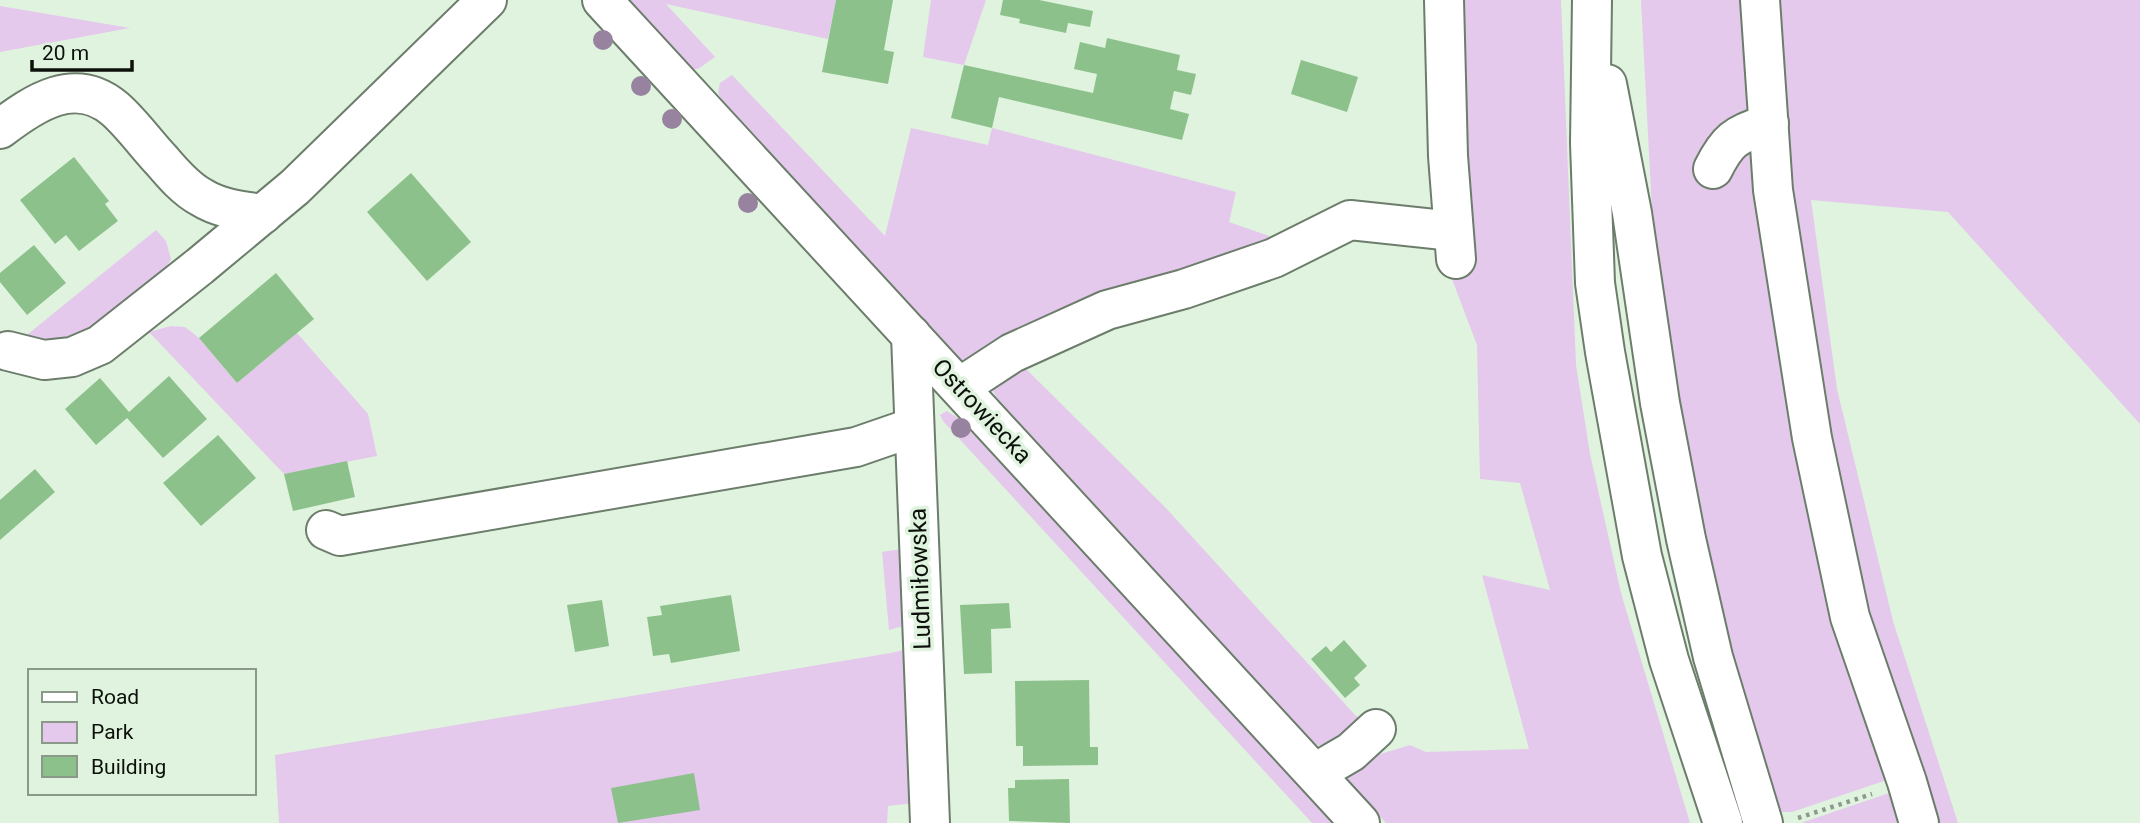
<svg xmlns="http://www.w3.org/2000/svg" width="2140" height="823" font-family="Roboto,sans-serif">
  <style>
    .green { fill: #e4c9ec }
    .building { fill: #8dc18b }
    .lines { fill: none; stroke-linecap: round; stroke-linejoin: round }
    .minor-casing { stroke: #6c7d6b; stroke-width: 42 }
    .major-casing { stroke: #6c7d6b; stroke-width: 42 }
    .path { stroke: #8c9a8b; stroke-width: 4.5; stroke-dasharray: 3.5 5; stroke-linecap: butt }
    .minor { stroke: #fff; stroke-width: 38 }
    .major { stroke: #fff; stroke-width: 38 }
    .tree { fill: #97829f }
    .labels { text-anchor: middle; stroke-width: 7; stroke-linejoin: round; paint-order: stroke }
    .street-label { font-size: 24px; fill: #0c120b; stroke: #e0f3df }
  </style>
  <rect width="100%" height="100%" fill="#e0f3df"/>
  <g class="green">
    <path d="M628,0h208l-8,39 -162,-35 49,53 -17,12h-7z"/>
    <path d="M931,0h55l-22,65 -41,-8z"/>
    <path d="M1455,0h106l15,365 14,89 31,139 69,230h-304l-36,-40 -5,-9 26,-17 39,-12 16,7 103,-3 -47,-174 68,15 -30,-107 -40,-4 -3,-134 -33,-87z"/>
    <path d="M1641,0h109l7,144 136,634 -101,34h-11l-10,-15 -33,-118 -24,-105 -49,-248 -13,-115z"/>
    <path d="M1774,0h366v424l-192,-212 -137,-12 26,189 56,232 65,202h-22l-60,-186 -50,-211 -33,-199z"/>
    <path d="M0,6l130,22 -130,24z"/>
    <path d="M732,75l153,161 26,-108 77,17 4,-17 244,64 -7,30 49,17 -308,123h-9l-236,-257 -7,-12 2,-10z"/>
    <path d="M156,230l10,11 5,18 -14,23 -41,34 -35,18 -32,8 -27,-3z"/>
    <path d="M171,326l14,1 14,11 38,45 60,-50 71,81 9,42 -93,18 -135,-142z"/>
    <path d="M1019,362l145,144 191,209 14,9 -34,25 -22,-5 -316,-346 -6,-11z"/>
    <path d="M947,411l11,7 378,405h-24l-369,-402 -3,-6z"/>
    <path d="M908,548l2,76 -21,6 -7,-78z"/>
    <path d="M911,648l4,155 -27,3 -1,17h-608l-4,-68 616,-102z"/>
    <path d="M1898,790l6,33h-103z"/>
  </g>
  <g class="building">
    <path d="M836,0h57l-9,50 10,2 -6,32 -66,-12z"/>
    <path d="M1003,0h36l54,11 -3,16 -22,-4 -2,10 -47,-10 1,-4 -20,-4z"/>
    <path d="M1107,38l73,17 -3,15 19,4 -5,21 -17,-4 -4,18 19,5 -7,26 -183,-43 -7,31 -41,-10 13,-53 129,28 4,-19 -23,-5 6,-27 25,6z"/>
    <path d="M1301,60l57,17 -11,35 -56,-18z"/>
    <path d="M74,157l35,44 -4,3 13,17 -39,30 -13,-16 -11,9 -35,-44z"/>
    <path d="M411,173l60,69 -44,39 -60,-69z"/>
    <path d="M34,245l32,38 -39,32 -27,-33v-9z"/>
    <path d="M276,273l38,46 -77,64 -38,-45z"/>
    <path d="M169,376l38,43 -44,39 -36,-40 -31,27 -31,-36 35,-31 29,34z"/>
    <path d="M218,435l38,43 -55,48 -38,-43z"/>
    <path d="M347,461l8,36 -62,14 -9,-37z"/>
    <path d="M35,469l20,23 -55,48v-40z"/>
    <path d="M731,595l9,56 -69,12 -2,-9 -16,2 -6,-39 15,-2 -2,-9z"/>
    <path d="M602,600l7,46 -34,6 -8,-47z"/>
    <path d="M1009,603l2,25 -20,1 1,44 -28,1 -4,-69z"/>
    <path d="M1344,640l23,26 -13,12 6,7 -15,13 -34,-39 15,-13 5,6z"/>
    <path d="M1089,680l1,67h8v18l-75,1v-20h-7l-1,-65z"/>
    <path d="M694,773l6,37 -82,13 -7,-35z"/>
    <path d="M1069,779l1,44 -61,-2 -1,-33h7v-8z"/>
  </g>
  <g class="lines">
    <defs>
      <g id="minor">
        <path d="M602,0l758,823"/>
        <path d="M1444,0l4,156 8,103"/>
        <path d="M1760,0l13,190 39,248 38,179 57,165 12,41"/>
        <path d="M0,129c34,-26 75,-54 115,-20 17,15 31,35 47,52 11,13 24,28 39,36 19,12 41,14 62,17"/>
        <path d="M1713,169c16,-32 23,-33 56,-46"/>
        <path d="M911,335l19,488"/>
        <path d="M8,351l36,9 28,-3 28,-12 100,-79 95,-79 192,-187"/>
        <path d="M960,387l52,-34 95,-43 77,-21 90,-31 76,-38 103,11"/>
        <path d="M326,530l14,6 516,-89 58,-20"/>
        <path d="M1315,773l36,-21 25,-23"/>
      </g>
      <g id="major">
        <path d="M1592,0l-2,143 5,140 10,69 37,204 27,104 54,163"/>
        <path d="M1607,84l25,129 28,190 26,136 27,118 50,166"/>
      </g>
    </defs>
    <use href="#minor" class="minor-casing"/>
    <use href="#major" class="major-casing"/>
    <path class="path" d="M1798,818l74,-24"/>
    <use href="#minor" class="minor"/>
    <use href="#major" class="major"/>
  </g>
  <g class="tree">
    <circle cx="603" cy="40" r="10"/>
    <circle cx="641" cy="86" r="10"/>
    <circle cx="672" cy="119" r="10"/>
    <circle cx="748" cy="203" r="10"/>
    <circle cx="961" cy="428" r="10"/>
  </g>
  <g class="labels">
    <g class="street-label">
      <text transform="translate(982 411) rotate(47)" y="8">Ostrowiecka</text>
      <text transform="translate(920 579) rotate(-92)" y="8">Ludmiłowska</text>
    </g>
  </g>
  <rect x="28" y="669" width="228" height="126" fill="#e0f3df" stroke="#8b998a" stroke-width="2"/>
  <rect x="42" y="692" width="35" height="10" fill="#ffffff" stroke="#8b998a" stroke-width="2"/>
  <text x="91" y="704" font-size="21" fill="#0c120b">Road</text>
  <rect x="42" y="722" width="35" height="21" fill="#e4c9ec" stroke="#8b998a" stroke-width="2"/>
  <text x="91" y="739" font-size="21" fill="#0c120b">Park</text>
  <rect x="42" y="756" width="35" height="21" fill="#8dc18b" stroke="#8b998a" stroke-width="2"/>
  <text x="91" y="774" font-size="21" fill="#0c120b">Building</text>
  <path d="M32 60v10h100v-10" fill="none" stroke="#0c120b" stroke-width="3.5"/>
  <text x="42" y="60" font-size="21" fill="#0c120b" stroke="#e0f3df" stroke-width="5" paint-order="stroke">20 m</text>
</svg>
